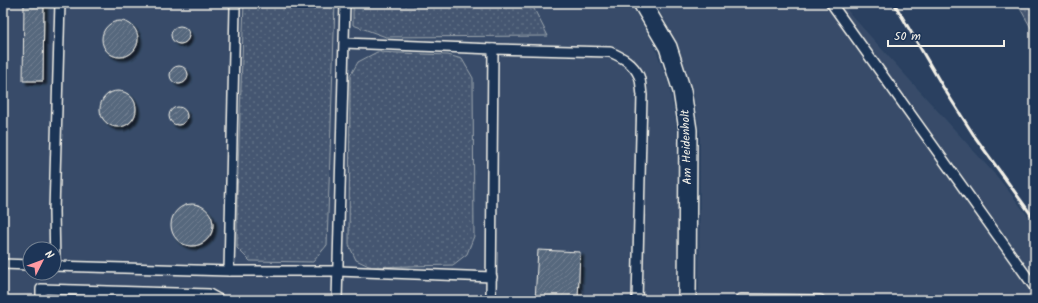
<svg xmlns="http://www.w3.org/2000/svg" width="1038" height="303" font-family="Kalam,sans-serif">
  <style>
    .built { fill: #374c69; fill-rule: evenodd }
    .grass { fill: url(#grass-dots); stroke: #9ca4ac }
    .building { fill: url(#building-hatch); stroke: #f4f1e8; filter: url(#shadow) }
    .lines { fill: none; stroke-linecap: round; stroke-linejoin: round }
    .lane-casing { stroke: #f4f1e8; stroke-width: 12 }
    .street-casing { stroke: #f4f1e8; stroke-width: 20 }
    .lane { stroke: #1d3557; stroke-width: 9 }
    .street { stroke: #1d3557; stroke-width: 17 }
    .rail { stroke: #f4f1e8; stroke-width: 3 }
    .labels { text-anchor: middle; stroke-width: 4; stroke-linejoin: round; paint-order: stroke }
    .street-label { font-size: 12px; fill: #f4f1e8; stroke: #1d3557 }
  </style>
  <defs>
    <pattern id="grass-dots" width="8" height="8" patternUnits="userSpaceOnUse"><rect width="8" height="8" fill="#445771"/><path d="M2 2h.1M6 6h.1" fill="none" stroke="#607085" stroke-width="1.8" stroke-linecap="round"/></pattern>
    <pattern id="building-hatch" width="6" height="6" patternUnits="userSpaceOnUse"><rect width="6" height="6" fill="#56677d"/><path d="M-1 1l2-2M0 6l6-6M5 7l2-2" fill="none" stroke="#6f7d8f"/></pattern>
    <filter id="shadow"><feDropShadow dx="3.5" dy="3.5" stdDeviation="1" flood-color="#0009"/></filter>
  </defs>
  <rect width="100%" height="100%" fill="#2a4060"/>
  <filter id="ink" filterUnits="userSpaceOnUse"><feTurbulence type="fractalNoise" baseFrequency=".025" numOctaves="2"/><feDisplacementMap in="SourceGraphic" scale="8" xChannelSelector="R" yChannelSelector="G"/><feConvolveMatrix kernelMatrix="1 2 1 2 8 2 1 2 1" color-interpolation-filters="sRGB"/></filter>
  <g filter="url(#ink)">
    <g class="built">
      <path d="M3,3h627l23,39 16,43 9,49 -1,166h-674zM30,249h24v24h-24z"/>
      <path d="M655,3h187l10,13 148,164 35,45v75h-336l1,-166 -7,-42 -16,-49z"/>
    </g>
    <g class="grass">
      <path d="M244,3h91l-8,242 -14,17 -63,-1 -13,-13v-52z"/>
      <path d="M353,3h178l17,33 -162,1 -33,-12z"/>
      <path d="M1017,3h18v32z"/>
      <path d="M377,52l71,3 14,4 11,19 1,158 -7,18 -14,11 -82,2 -15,-7 -7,-15 1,-169 8,-14z"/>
    </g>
    <g class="building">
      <path d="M24,3h20l-1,78h-20z"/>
      <circle cx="120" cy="39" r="18"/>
      <circle cx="180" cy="35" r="9"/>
      <circle cx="179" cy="75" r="9"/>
      <circle cx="118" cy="109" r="18"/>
      <circle cx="178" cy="116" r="9"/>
      <circle cx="192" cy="225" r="21"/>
      <path d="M538,250l42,2 -2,48h-43z"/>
    </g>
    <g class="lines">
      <defs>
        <g id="lane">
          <path d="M831,3l204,285"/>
          <path d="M345,43l148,6 117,3c12,5 23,11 29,24 2,5 2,13 3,19l-5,205"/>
          <path d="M3,264l27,1"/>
          <path d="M54,266l175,5h109l154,6"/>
          <path d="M55,266l-1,-55 6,-208"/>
          <path d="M229,271l6,-263 -1,-5"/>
          <path d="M41,300v-11l168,5 11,6"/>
          <path d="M337,300l8,-297"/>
          <path d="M491,300l2,-251"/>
          <path d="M741,300v-1l79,1"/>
        </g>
        <path id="street" d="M642,3l26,44 14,44 6,39 -1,170"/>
      </defs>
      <use href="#lane" class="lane-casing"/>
      <use href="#street" class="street-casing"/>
      <use href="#lane" class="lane"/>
      <use href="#street" class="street"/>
      <path class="rail" d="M894,3l49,84 32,50 60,83"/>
    </g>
  </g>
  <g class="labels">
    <g class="street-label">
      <text transform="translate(686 147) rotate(-92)" y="4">Am Heidenholt</text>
    </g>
  </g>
  <rect width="1038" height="303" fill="none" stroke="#1d3557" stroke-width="16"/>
  <rect x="8" y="8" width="1022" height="287" fill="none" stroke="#f4f1e8" stroke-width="1.5" filter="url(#ink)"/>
  <g transform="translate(42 261) rotate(48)"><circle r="19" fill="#1d3557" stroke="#738091"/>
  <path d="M0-3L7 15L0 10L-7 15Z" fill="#ff9aa2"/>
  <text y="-6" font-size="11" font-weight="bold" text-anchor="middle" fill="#f4f1e8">N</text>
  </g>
  <path d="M888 40v6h116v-6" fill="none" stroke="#f4f1e8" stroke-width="2"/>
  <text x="894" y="40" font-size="12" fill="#f4f1e8" stroke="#1d3557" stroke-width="3" paint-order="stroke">50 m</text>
</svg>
